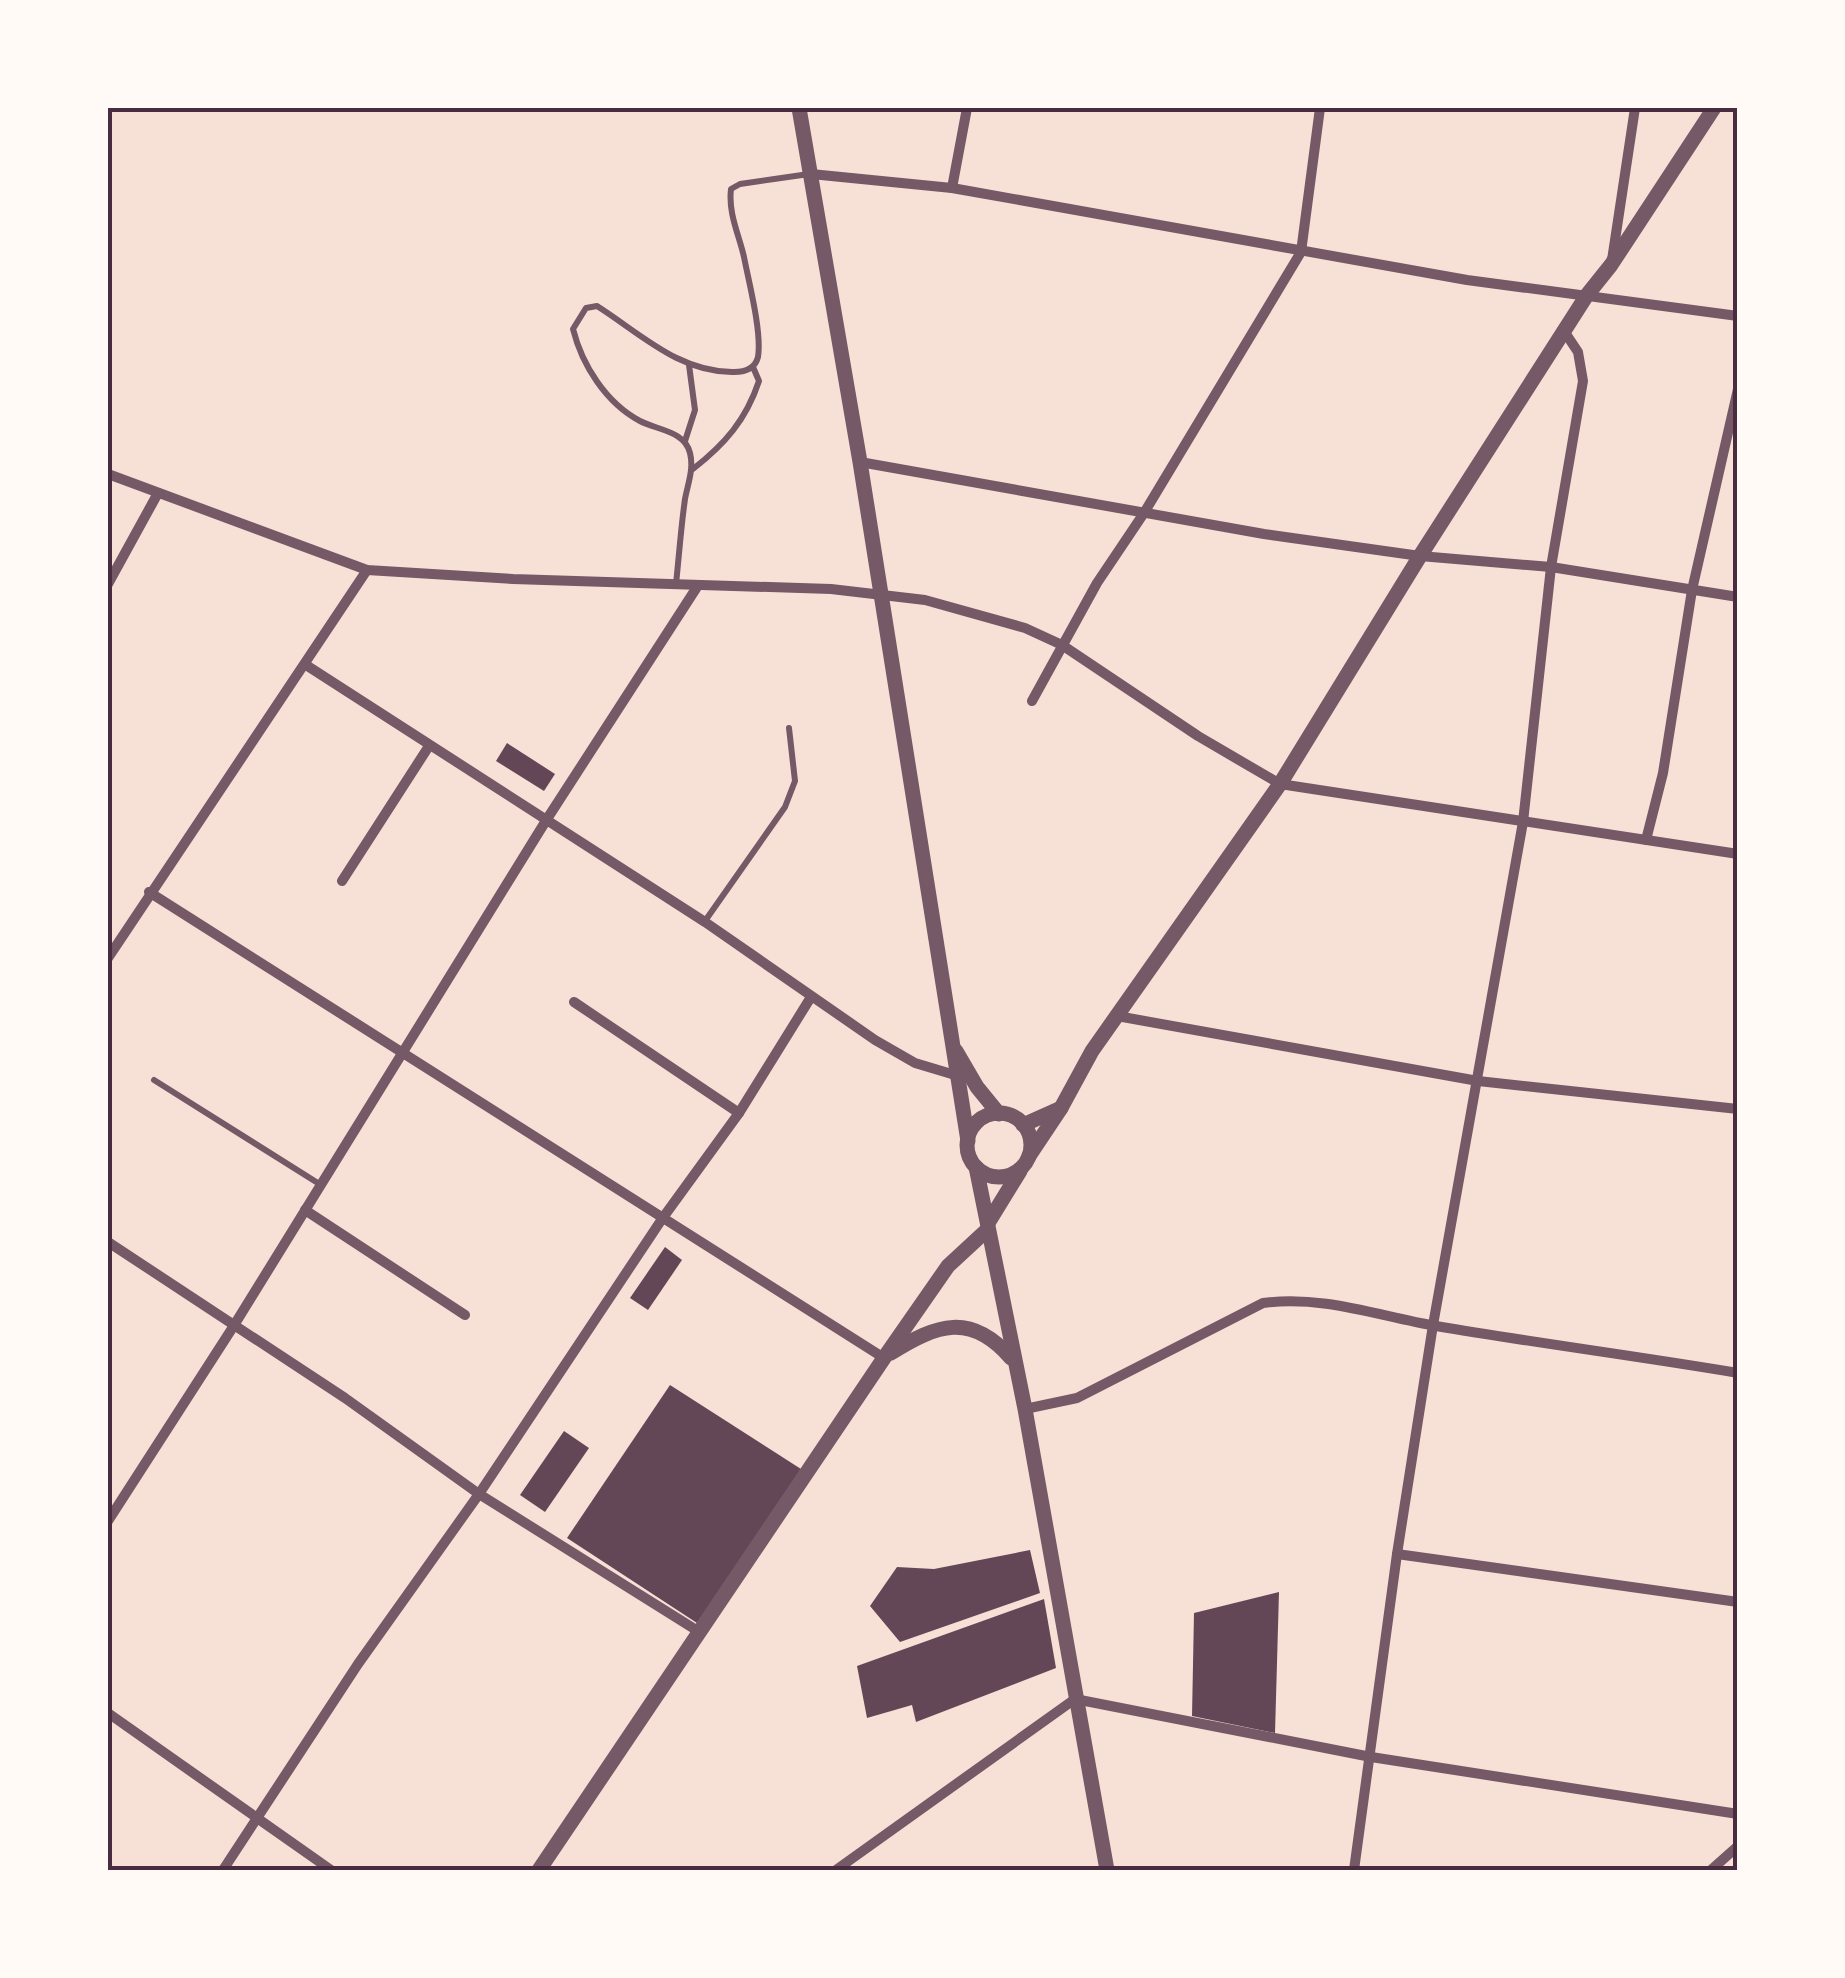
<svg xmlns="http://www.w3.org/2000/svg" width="1845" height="1978" font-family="'Archivo Narrow',sans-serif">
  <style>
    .building { fill: #644757 }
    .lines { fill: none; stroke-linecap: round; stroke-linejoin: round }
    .service { stroke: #755966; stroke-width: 6 }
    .minor { stroke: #755966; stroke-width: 10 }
    .tertiary { stroke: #755966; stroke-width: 15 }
    .neatline { fill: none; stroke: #4a2c40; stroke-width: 4 }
  </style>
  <rect width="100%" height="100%" fill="#f7e1d7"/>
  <g class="building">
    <path d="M507,743l48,31 -11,17 -48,-30z"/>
    <path d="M665,1247l17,13 -34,50 -18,-12z"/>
    <path d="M670,1385l131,84 -104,154 -130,-85z"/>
    <path d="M564,1431l25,17 -44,64 -25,-17z"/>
    <path d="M1030,1550l10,43 -140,49 -30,-36 27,-39 37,2z"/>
    <path d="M1279,1592l-4,141 -83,-17 2,-103z"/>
    <path d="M1044,1599l12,69 -140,54 -4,-17 -45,13 -10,-52z"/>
  </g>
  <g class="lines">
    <g class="service">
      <path d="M685,441l10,-31 -6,-45"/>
      <path d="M693,469c32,-25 53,-49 66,-88l-6,-14"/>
      <path d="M676,584c3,-28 5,-57 9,-85 3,-16 9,-30 5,-46 -5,-22 -33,-23 -50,-32 -34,-18 -58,-56 -67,-92l13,-21 11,-2c44,28 83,67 137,66 11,0 21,-3 24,-15 4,-25 -9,-74 -14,-100 -5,-22 -16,-44 -13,-68l9,-5 69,-10"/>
      <path d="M705,921l80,-114 10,-26 -6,-53"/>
      <path d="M154,1080l167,105"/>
    </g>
    <g class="minor">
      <path d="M811,174l141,14 515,92 271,36"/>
      <path d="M952,188l15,-80"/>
      <path d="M1612,260l23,-152"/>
      <path d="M860,462l404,72 156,22 131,11 187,30"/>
      <path d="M108,474l259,96 146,9 318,10 94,11 100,28 37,17 136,91 82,48 458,70"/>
      <path d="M108,584l50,-91"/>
      <path d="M306,665l399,257 170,118 40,23 40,12"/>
      <path d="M1032,701l65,-118 47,-70 157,-261 19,-144"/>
      <path d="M1646,840l17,-67 29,-183 46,-201"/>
      <path d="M342,881l87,-135"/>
      <path d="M149,892l735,466"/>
      <path d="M108,958l259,-388"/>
      <path d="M574,1002l165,111"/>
      <path d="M1117,1016l361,65 260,28"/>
      <path d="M305,1210l160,105"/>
      <path d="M108,1242l237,156 134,96 222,139"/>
      <path d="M1025,1409l52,-11 186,-95c60,-8 115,13 173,23 100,17 201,30 302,47"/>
      <path d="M108,1521l125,-194 314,-508 150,-232"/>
      <path d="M1397,1554l341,48"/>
      <path d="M108,1713l223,157"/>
      <path d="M223,1870l135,-206 121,-170 183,-275 77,-106 72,-116"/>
      <path d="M836,1870l239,-171 296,58 367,57"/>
      <path d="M1354,1870l43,-316 36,-229 90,-503 28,-255 32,-186 -5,-29 -14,-21"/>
      <path d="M1711,1870l27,-24"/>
    </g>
    <g class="tertiary">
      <path d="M799,108l61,354 108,679"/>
      <path d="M956,1051l21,36 22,27"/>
      <circle cx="999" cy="1145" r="32"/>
      <path d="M1023,1125l38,-17"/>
      <path d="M1029,1156l32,-48 31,-57 188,-267 140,-228 167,-261 24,-30 103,-157"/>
      <path d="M976,1167l49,242 82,461"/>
      <path d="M988,1223l32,-52"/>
      <path d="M891,1353c46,-29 80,-41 120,5"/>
      <path d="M539,1870l345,-512 64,-92 40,-37"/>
    </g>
  </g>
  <rect width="1845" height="1978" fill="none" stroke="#fffaf5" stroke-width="220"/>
  <rect x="110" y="110" width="1625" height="1758" class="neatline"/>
</svg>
